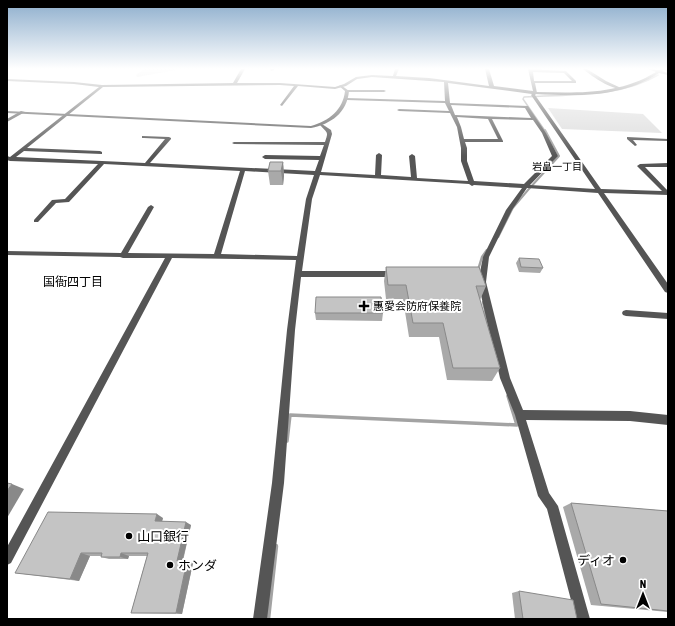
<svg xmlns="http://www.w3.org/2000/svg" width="675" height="626" font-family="'Asap Condensed','Noto Sans JP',sans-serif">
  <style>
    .green { fill: #dcdcdc }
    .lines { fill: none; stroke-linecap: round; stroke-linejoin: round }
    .stream-far4 { stroke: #a3a3a3; stroke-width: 1.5 }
    .stream-far3 { stroke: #a3a3a3; stroke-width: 2 }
    .stream-far2 { stroke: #a3a3a3; stroke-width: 2.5 }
    .stream-far1 { stroke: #a3a3a3; stroke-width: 3.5 }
    .stream { stroke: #a3a3a3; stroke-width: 4.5 }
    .minor { fill: #555; fill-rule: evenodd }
    .tertiary { fill: #555; fill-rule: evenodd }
    .wall { fill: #a9a9a9 }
    .shaded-wall { fill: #898989 }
    .building { fill: #c4c4c4; stroke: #898989 }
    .poi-dot { fill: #000; stroke: #fff; stroke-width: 1.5 }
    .labels { text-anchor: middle; stroke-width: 4; stroke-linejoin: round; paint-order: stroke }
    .far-neighbourhood-label { font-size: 10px; fill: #000; stroke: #fff }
    .poi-label { font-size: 11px; fill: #000; stroke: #fff; text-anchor: start }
    .neighbourhood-label { font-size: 12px; fill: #000; stroke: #fff }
    .near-poi-label { font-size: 13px; fill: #000; stroke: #fff; text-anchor: start }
  </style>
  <rect width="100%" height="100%" fill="#fff"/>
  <g class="green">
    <path d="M144,69h38l-45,8 -1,-2z"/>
    <path d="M548,108l95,6 19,19 -100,-4z"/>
  </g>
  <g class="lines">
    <g class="stream-far4">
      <path d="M666,70l2,-1"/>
      <path d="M545,131l-22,-32 1,-2c45,-3 94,1 134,-22"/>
    </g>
    <path class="stream-far3" d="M511,210l17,-20 31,-34 -14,-26"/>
    <g class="stream-far2">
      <path d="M498,237l14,-28"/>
      <path d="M478,270l4,-13 5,-7"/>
      <path d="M483,302l3,12"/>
    </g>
    <g class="stream-far1">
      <path d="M486,313l4,20"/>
      <path d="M287,441l3,-26 227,10 -9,-29"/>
    </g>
    <path class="stream" d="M268,619l8,-73"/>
    <g class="minor">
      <path d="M241,69h4l-8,14h43l55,4 9,-3 12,-7 16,-2 21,1 2,-7h4l-3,7 33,2 60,8 -4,-17h4l5,17 39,5 -5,-22 38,2 10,10v2h-41l2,10 -2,2 66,94 61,2 -25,-25 3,-2 28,-1v4h-23l23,24v4l-64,-2 64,91v9l-3,-1 -67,-99 -71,-5 -15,22 -23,47 -3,25 24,96 13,32 107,1 38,4v10l-38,-4 -104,-1 23,73 9,13 32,113h-14l-29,-110 -9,-13 -23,-81 -15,-37 -22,-96 5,-25 23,-47 16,-22 -48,-3 -2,1 -3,-2 -149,-9 -8,24 -10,72h93l4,3 -4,3h-94l-6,53 -11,153 -17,136h-14l19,-136 15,-153 9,-70 -124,-2 -161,305 -4,2v-18l158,-289h-42l-3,-1 -113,-2v-4l114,2 27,-46 3,-2 3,2 -26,46 86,1 26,-83 -136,-7 -35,38 -13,1 -18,19h-4v-2l18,-20 13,-1 33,-35 -88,-3 -3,-1v-4l3,1 89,-70 -25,-3 -67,-3v-2l67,3 28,3 131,-2zM533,72l31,1 8,8h-38zM372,77l72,5 1,19 -98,-3 -2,1 2,1 98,3 4,8 -50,-2 -2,1 2,1 51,2 7,14 4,21v13l7,20 -51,-3 -2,-22 -3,-2 -3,2 2,21 -30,-2 1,-20 -3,-2 -3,2 -1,20 -54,-3 11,-38 -1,-4 -9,-6 -2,1c7,8 9,6 5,17h-91l-2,1 2,1 90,1 -4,11 -55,-1 -3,2 3,2 54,1 -4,11 -165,-8 21,-24v-1l-2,-1 -27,-1v2h2l21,1 -20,24 -129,-6 8,-6 78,3v-2l-2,-1 -73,-3 76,-61 177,-2 14,1 -14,19 2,1 16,-20 37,3 11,-3 11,-7zM448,83l84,11 -1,1 64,94 -65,-4 28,-29 -12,-23 -18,-27 -78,-3zM451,105l74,3 6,10 -76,-3zM457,117l31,2 10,20h-34l-3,-12zM492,119l41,1 9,13 10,23 -28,28 -50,-3 -7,-20v-13l-2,-6h38v-1zM245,171l69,4 -8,24 -9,57 -76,-2z"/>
      <path d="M270,69h4v1l-3,1z"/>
      <path d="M583,69h4l19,12 15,7c-8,3 -31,-13 -38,-19z"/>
      <path d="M347,90h37l2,1 -2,1h-38z"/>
      <path d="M21,111l4,1 -18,10v-3z"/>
      <path d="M627,137l41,2v2l-35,-1 4,5 -2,1 -8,-7z"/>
      <path d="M626,310l42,3v6l-42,-3 -3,-1 -1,-2 1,-2z"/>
    </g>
    <g class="tertiary">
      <path d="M648,69l10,1 7,-1 -3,2 6,2v2l-9,-2c-38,25 -80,23 -124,21l-2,-1 2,-1c42,1 84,3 121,-20z"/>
      <path d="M341,85l8,6c-2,22 -18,33 -38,37l-304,-15v-2l304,15c18,-5 32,-16 34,-35l-6,-5z"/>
    </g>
  </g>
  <g class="wall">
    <path d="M283,162l1,14 -1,9h-13l-2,-14z"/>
    <path d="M519,258l24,10 -3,5 -21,-1 -3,-9z"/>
    <path d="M386,267l100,19 -6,14 20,68 -8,13 -45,-1 -8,-43h-30l-6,-38h-17l-2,-18z"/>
    <path d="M315,313h68l-1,8 -66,-1z"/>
    <path d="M571,503l97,8v101l-77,-7 -28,-98z"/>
    <path d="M163,518l-1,3 29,4 -8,36 10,2 -11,51 -51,-1 16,-57h-18l-1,3h-19l-8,-2v-1h-11l-11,25 -64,-8z"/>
    <path d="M519,591l58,28h-62l-3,-26z"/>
  </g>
  <g class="shaded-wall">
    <path d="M283,162l1,14 -1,9 -2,-14z"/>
    <path d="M12,484l12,5 -17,29v-27z"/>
    <path d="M157,514l6,4 -2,7 -6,-4z"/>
    <path d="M186,522l5,3 -9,38 -5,-2z"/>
    <path d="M81,553l9,3 -11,25 -9,-2z"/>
    <path d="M121,553l8,3 -1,3 -8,-2z"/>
    <path d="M187,561l6,2 -11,51 -6,-1z"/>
  </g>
  <g class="building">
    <path d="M270,162h13l-2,9h-13z"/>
    <path d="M519,258l20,1 4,9 -22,-1z"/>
    <path d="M386,267h93l7,19h-10l24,82h-47l-10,-45h-30l-7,-38h-18z"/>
    <path d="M316,297h65l2,16h-68z"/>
    <path d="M7,483l5,1 -5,7z"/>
    <path d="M571,503l97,8v100l-67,-7z"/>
    <path d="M48,512l109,2 -2,7 31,1 -9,39h10l-11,52h-45l17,-60h-27l-1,4h-19l1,-4h-21l-11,26 -55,-6z"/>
    <path d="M519,591l54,9 4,19h-54z"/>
  </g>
  <linearGradient id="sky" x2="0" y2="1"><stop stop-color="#8cadcc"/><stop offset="0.44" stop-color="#fff"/><stop offset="1" stop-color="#fff" stop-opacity="0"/></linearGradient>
  <rect width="675" height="156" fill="url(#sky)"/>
  <g class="poi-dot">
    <path d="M362 300h4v4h4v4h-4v4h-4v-4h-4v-4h4z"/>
    <circle cx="129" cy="536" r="4"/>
    <circle cx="623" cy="560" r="4"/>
    <circle cx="170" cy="565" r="4"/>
  </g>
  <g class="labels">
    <g class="far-neighbourhood-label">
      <text x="557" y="170">岩畠一丁目</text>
    </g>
    <g class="poi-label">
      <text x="373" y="310">惠愛会防府保養院</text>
    </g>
    <g class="neighbourhood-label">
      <text x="73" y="286">国衙四丁目</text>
    </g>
    <g class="near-poi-label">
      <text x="137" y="541">山口銀行</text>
      <text x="615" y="565" text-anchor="end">ディオ</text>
      <text x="178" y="570">ホンダ</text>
    </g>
  </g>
  <rect width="675" height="626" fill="none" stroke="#000000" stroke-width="16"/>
  <g transform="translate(643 594)" stroke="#ffffff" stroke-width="3" paint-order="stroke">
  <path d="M0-3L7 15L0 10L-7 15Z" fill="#000000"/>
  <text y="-6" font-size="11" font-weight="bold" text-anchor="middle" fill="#000000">N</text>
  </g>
</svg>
